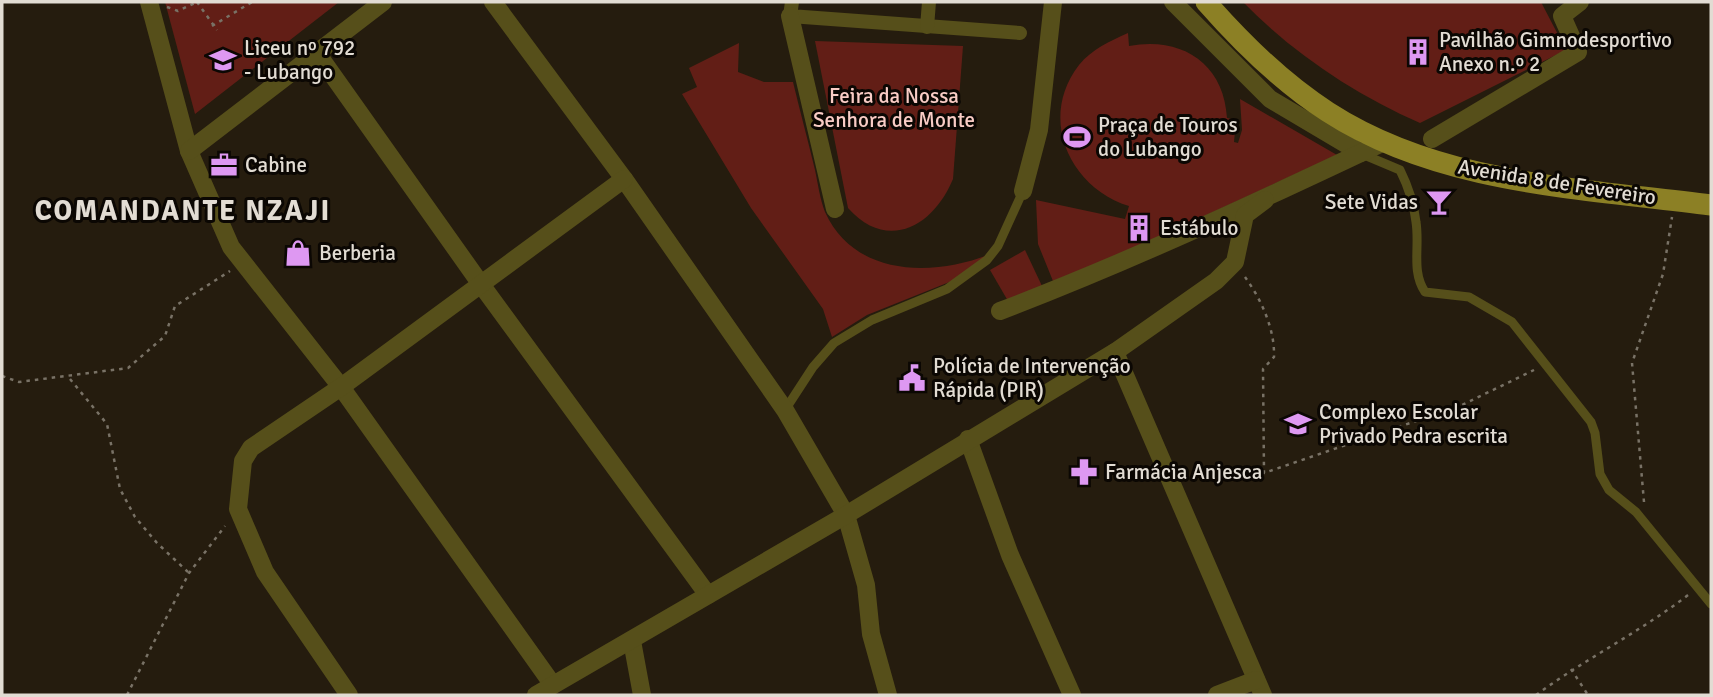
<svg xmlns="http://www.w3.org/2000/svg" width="1713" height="697" font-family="Signika,sans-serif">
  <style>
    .green { fill: #621e16 }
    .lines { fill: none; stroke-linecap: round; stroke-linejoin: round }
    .path { stroke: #797266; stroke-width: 2.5; stroke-dasharray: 3.5 5; stroke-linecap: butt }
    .service { stroke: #564f1a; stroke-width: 9 }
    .pedestrian { stroke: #564f1a; stroke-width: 14 }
    .minor { stroke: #564f1a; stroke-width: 18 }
    .primary { stroke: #8c8025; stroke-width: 21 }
    .labels { text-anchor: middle; stroke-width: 6; stroke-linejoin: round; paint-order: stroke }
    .poi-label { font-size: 21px; fill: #e2dcd3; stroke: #0b0703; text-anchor: start }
    .park-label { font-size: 21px; fill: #f9ccc5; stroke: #0b0703 }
    .street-label { font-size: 21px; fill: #e2dcd3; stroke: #0b0703 }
    .district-label { font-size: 28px; font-weight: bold; letter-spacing: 2px; fill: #e2dcd3; stroke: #0b0703 }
  </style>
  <rect width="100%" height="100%" fill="#251c0e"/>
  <g class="green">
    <path d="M165,2h174l-144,112z"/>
    <path d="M1243,2h298l25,48 -146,73c-66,-29 -127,-70 -177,-121z"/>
    <path d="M1128,33l1,13c52,-10 95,17 98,72l9,2 -2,22 4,1 4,-13 -2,-31 97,56 -224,103 -60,23 -15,-37 -2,-44 89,19 4,-13c-60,-19 -91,-88 -50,-141 13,-16 31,-24 49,-32z"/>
    <path d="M815,41l148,5 -10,133c-20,48 -66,73 -105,29z"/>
    <path d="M739,43l-1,29 26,10h29c7,29 15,59 22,88 3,14 5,29 10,42 29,64 106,65 163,43l-36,26 -85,34 -35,22 -9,-28 -72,-101 -69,-114 15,-7 -8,-19z"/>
    <path d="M1025,250l17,36 -34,15 -18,-31z"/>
  </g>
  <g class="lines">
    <g class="path">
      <path d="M197,2l20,28"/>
      <path d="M167,7l11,4 19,-9"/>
      <path d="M212,26l40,-24"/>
      <path d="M1245,277c16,22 30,52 29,80l-11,12 1,104 196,-67 74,-36"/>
      <path d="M2,376l17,6 109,-14 37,-32 10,-30 55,-35"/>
      <path d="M70,379l37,45 13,65 15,28 22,26 32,30"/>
      <path d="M1644,502l-12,-139 31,-89 9,-57"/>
      <path d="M1571,669l17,26"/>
      <path d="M127,695l62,-122 36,-47"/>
      <path d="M1536,695c49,-36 104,-63 152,-100"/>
    </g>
    <g class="service">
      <path d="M1362,154l38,16c8,16 14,34 16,52 4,25 -5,49 9,70l44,5 43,25 79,100 4,11 5,41 9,16 27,22 75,92"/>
      <path d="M785,410l28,-43 21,-24 38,-23 75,-31 40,-29 11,-14 25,-55"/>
    </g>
    <g class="pedestrian">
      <path d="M792,2l-2,14 230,17"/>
      <path d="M927,27l2,-25"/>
    </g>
    <g class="minor">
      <path d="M149,2l40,149 42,96 110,140 212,298"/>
      <path d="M493,2l131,177 161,231 61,105 20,70 5,49 17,61"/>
      <path d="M1173,2l97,97 91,54"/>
      <path d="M790,16l45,193"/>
      <path d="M317,53l163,230 228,312"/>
      <path d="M1432,139l146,-87 -16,-36 18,-14"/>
      <path d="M189,151l194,-149"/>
      <path d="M1023,191l16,-61 14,-128"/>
      <path d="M1000,311c131,-50 257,-109 384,-169"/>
      <path d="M1115,352l148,343"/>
      <path d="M968,439l42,116 62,140"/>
      <path d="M632,641l10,54"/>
      <path d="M349,695l-84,-123 -27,-63 5,-48 8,-13 90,-61 283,-208"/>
      <path d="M536,695l310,-180 269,-163 101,-71 19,-19 10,-47 20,-15"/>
      <path d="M1217,695l39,-15"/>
    </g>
    <path class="primary" d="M1206,2c36,41 75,80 122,110 113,73 254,76 383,93"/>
  </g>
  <defs>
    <symbol id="building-bare" viewBox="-9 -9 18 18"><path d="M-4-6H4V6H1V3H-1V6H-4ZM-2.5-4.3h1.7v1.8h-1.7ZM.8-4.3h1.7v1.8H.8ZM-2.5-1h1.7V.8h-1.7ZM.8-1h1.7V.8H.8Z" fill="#de98f2" stroke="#0b0703" stroke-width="2.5" paint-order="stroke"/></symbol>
    <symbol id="school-bare" viewBox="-9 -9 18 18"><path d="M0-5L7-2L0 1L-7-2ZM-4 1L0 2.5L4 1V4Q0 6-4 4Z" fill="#de98f2" stroke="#0b0703" stroke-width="2.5" paint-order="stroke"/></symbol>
    <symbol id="stadium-bare" viewBox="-9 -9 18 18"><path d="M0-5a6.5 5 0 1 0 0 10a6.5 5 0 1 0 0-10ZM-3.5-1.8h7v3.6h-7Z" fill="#de98f2" stroke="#0b0703" stroke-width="2.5" paint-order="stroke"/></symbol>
    <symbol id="office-bare" viewBox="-9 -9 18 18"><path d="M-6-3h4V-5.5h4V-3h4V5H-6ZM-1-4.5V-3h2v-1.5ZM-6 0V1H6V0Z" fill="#de98f2" stroke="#0b0703" stroke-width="2.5" paint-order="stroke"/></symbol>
    <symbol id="bar-bare" viewBox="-9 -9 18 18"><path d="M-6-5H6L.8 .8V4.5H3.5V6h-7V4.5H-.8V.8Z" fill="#de98f2" stroke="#0b0703" stroke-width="2.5" paint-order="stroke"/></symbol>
    <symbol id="shop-bare" viewBox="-9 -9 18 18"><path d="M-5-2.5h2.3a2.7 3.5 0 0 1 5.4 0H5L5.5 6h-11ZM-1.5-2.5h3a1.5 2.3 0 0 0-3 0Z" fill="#de98f2" stroke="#0b0703" stroke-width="2.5" paint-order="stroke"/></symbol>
    <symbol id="civic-bare" viewBox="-9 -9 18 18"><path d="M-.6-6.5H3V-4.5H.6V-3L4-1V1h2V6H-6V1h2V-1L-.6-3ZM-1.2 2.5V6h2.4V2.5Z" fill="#de98f2" stroke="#0b0703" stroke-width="2.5" paint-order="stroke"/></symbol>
    <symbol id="pharmacy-bare" viewBox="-9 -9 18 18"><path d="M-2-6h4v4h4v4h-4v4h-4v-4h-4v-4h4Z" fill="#de98f2" stroke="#0b0703" stroke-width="2.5" paint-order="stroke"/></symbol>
  </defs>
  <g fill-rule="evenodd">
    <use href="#building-bare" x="1399" y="33" width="38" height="38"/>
    <use href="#school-bare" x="204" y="41" width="38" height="38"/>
    <use href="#stadium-bare" x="1058" y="118" width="38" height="38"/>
    <use href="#office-bare" x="205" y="146" width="38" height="38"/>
    <use href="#bar-bare" x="1420" y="183" width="38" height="38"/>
    <use href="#building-bare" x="1120" y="209" width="38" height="38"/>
    <use href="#shop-bare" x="279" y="234" width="38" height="38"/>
    <use href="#civic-bare" x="893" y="359" width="38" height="38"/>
    <use href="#school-bare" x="1279" y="405" width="38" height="38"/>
    <use href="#pharmacy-bare" x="1065" y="453" width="38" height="38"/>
  </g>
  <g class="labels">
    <g class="poi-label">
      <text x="1439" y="47">Pavilhão Gimnodesportivo<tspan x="1439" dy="24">Anexo n.º 2</tspan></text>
      <text x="244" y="55">Liceu nº 792<tspan x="244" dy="24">- Lubango</tspan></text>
      <text x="1098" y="132">Praça de Touros<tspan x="1098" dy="24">do Lubango</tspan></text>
      <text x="245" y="172">Cabine</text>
      <text x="1418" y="209" text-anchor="end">Sete Vidas</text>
      <text x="1160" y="235">Estábulo</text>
      <text x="319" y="260">Berberia</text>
      <text x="933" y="373">Polícia de Intervenção<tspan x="933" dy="24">Rápida (PIR)</tspan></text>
      <text x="1319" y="419">Complexo Escolar<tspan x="1319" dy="24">Privado Pedra escrita</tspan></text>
      <text x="1105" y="479">Farmácia Anjesca</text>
    </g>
    <g class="park-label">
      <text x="894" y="103">Feira da Nossa<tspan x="894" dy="24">Senhora de Monte</tspan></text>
    </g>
    <g class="street-label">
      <text transform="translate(1557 182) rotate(9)" y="7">Avenida 8 de Fevereiro</text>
    </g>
    <g class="district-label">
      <text x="183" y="220">COMANDANTE NZAJI</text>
    </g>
  </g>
  <rect width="1713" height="697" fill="none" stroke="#e2dcd3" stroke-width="7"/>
</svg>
